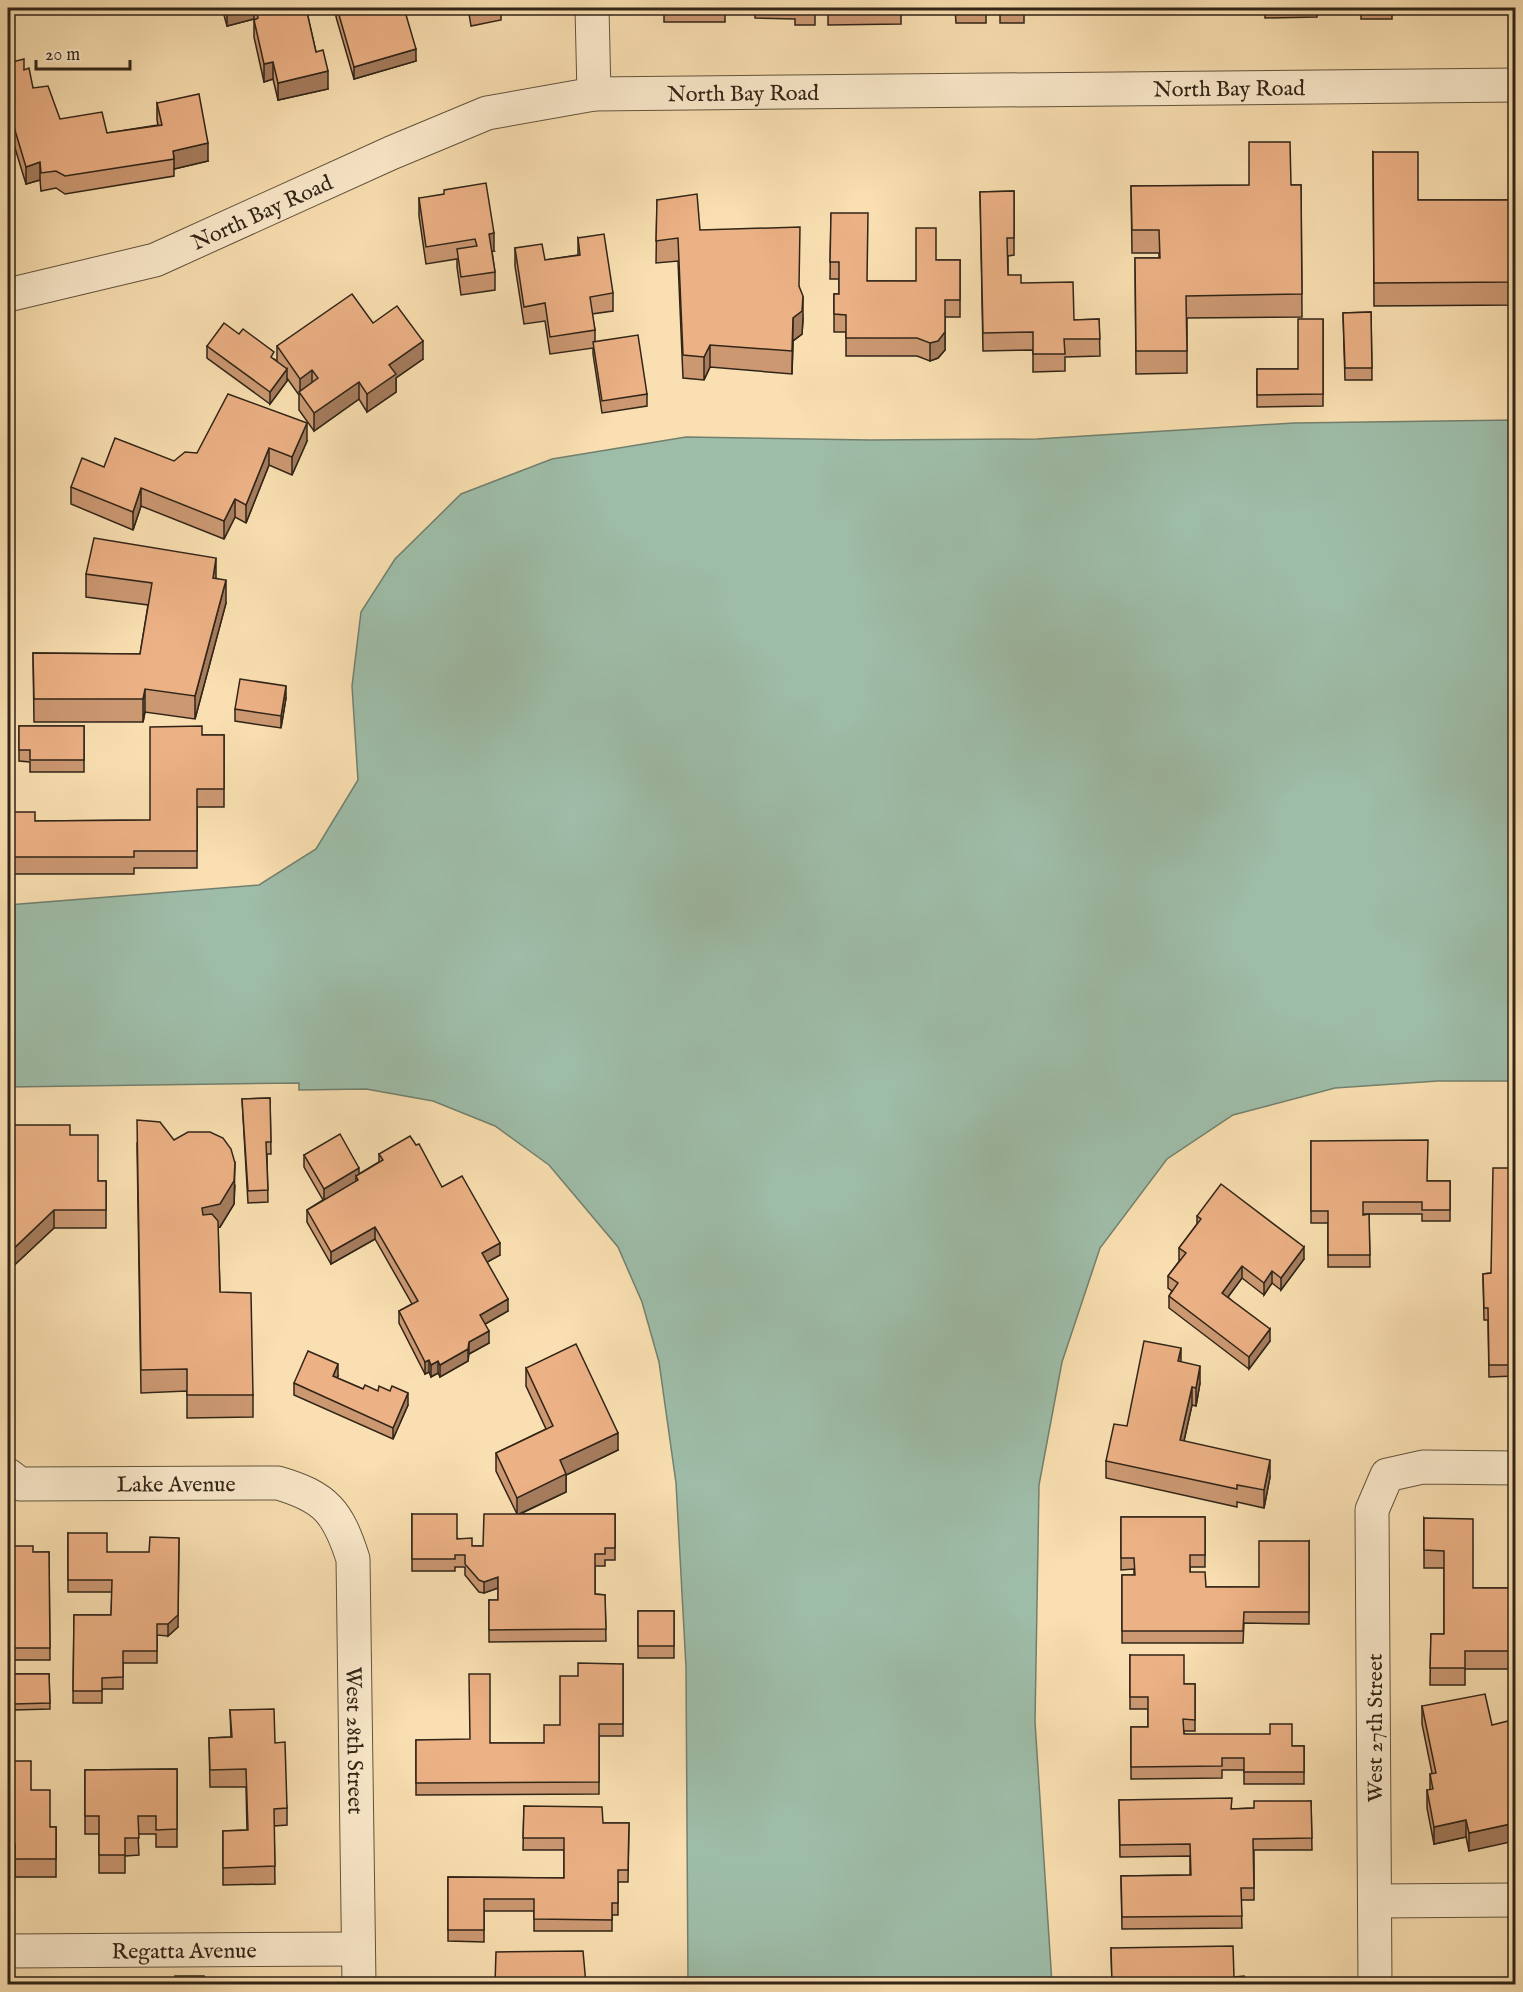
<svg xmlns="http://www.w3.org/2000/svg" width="1523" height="1992" font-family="'IM FELL English',serif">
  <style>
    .water { fill: #9ebda9; stroke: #72806f; stroke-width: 1.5 }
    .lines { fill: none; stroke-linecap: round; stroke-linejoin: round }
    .minor-casing { stroke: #63543e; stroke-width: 35 }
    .minor { stroke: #fbeacc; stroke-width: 33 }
    .wall { fill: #cb9872; stroke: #312518; stroke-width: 1.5 }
    .shaded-wall { fill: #a57c5d; stroke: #312518; stroke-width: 1.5 }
    .building { fill: #ecb185; stroke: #312518; stroke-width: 1.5 }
    .labels { text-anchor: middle; stroke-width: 5; stroke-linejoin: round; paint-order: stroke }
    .street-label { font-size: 22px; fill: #312518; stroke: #fbeacc }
  </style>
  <rect width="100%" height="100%" fill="#f9dfb1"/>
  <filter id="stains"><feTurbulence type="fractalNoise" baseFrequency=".00333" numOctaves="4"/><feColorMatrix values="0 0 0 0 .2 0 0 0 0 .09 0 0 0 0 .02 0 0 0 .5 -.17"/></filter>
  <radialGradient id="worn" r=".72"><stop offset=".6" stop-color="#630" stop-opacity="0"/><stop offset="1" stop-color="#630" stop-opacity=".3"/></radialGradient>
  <path class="water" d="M1515,420v661h-77l-103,7 -102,27 -66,44 -67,89 -38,114 -23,123 -4,237 17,262h-364l-2,-317 -10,-184 -17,-121 -17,-60 -24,-55 -69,-82 -54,-39 -62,-25 -67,-12 -67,1v-7l-291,4v-182l251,-20 57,-36 42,-69 -6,-94 9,-74 34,-53 66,-65 91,-35 134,-22 184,3 167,-1 257,-16z"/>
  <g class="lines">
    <defs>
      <g id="minor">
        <path d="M592,8l2,86"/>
        <path id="s1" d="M8,295l147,-35 236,-107 96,-40 107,-19 922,-9"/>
        <path id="s2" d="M8,1475l12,9 258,-1c48,14 60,29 75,76l6,425"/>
        <path d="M1375,1901l141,-1"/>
        <path id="s3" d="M8,1951l350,-2"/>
        <path d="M1375,1984l-3,-474 15,-35 36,-8 93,1"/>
      </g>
    </defs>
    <use href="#minor" class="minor-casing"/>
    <use href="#minor" class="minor"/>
  </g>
  <g class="wall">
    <path d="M222,8h84l10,44 12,37 -50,11 -5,-21 -9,3 -10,-45v-18l-27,7z"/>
    <path d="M336,8h68l12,53 -62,18 -18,-62z"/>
    <path d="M468,8h33v12l-30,6z"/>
    <rect x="664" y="8" width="61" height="14"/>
    <path d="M755,8h60v17h-20v-6l-40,-1z"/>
    <path d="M828,8h73v16l-73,1z"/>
    <path d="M931,8h55v15h-30l-1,-15z"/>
    <rect x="1000" y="8" width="24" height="15"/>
    <path d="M1265,8h78v1h-26v8l-52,1z"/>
    <rect x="1361" y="8" width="31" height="11"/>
    <path d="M8,63l16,7 9,18 27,31 47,14 51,-8 -1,-5v-17l51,58 -34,8v7l-109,18 -9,-6 -15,3 -1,-11 -14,4 -15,-49h-3z"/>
    <path d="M1373,152l45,48h97v105l-141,1z"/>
    <path d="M1301,185l1,132 -115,1v55l-51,1 -1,-116h24v-5h-27l-1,-67z"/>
    <path d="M1014,191v64l-6,1v19l13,8 53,37 25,-1 1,37 -35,1v14l-32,1v-22l-50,1 -3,-159z"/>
    <path d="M419,198l75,53h-2l3,21v18l-34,5 -4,-28v-8l-31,5 -7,-48z"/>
    <path d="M657,200l43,30 99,56 4,33 -1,15 -9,7 -1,33 -82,-7 -6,13 -21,-2 -5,-117 -22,2z"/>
    <path d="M831,213l36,68h49l20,-21h24v57h-15v33l-7,8 -8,3 -13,-5h-71v-24h-12v-38h5v-15h-9z"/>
    <path d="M578,238l35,55v18l-21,3 3,16v12l52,52v12l-45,7 -9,-59v-6l-43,6 -5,-33 -21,3 -9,-58v-18l30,12 33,-5z"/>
    <path d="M1371,312l1,68h-27l-2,-67z"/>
    <path d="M1323,319v87l-66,1v-38h41z"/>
    <path d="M373,323l50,36 -27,19v14l-29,20 -8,-13 -45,32 -15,-21v-15l-12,-17v3l-17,23 -63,-46v-12l67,13 3,2v-15z"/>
    <path d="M307,441l-15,34 -23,-10 -23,58 -11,-6 -11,22 -83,-33 -8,24 -62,-26v-17l33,-20 70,-6 23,-8z"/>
    <path d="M86,574l130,4 10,25 -31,116 -50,-7 -2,10h-109l-1,-69 107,1 8,-49 -62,-8z"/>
    <path d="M286,698l-5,30 -46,-7v-12z"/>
    <path d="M19,726h65v46h-54v-10l-11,-1z"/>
    <path d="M202,735h22v72h-27v61h-63v6h-121v-62l22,9 115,-1z"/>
    <path d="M270,1098l1,56h-4l1,48 -20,1 -6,-104z"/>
    <path d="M8,1125l62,10 28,46h8v47h-52l-46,43z"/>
    <path d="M174,1140l61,45 -1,19 -14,23h-2l2,65 33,103v22l-66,1v-27l-46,2 -4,-250z"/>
    <path d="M1311,1141l117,40h22v40h-28v-7h-59h6l1,53h-42v-44h-17z"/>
    <path d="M379,1154l63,33 58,68 -13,7 21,49 -23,13 4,19 -20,11 -1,7 -28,16 -2,-4 -7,4 -2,-5 -4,2 -26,-51v-12l13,-7 -37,-65 -44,25 -24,-42v-12l16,-10 -19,-33v-12l55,19 20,-12z"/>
    <path d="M1515,1168v208l-26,1 -1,-57h-4l-1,-46 8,-1z"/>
    <path d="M1197,1216l107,43 -23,31 -9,-7 -8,12 -22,-17 -14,19 42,44 -21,28 -80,-61v-12l3,-5 -4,-3v-12l12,-16h-1v-12l18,-24z"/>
    <path d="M1181,1362l19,21 -4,23 -4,-1 -8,36 86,36 -6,31 -27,-6v5l-131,-29v-17l21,-35z"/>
    <path d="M526,1368l92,82 -52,25v17l-46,22h95v46h-10v6h-10v28l10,1 1,46 -117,1v-42h9v-12l-14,5 -5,-1 -14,-17v-8h-10v4h-43v-57l60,32h11l34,-32 -21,-43v-18l50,-24 -20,-43z"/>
    <path d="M338,1376l-1,2 26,11 45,16 -15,34 -99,-44v-12z"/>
    <path d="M1121,1517h84v50h-15v5l16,15h53l50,-46v83l-65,-1 -1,20h-121v-68h12v-6l-13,1z"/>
    <path d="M1424,1518l49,70h42v81h-50v16h-35l1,-51h13v-66h-20z"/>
    <path d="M68,1533l39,19 71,75 -10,9 -11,-1v28h-34v26h-21v14h-29l1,-88h37l1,-23h-44z"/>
    <path d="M49,1552l1,108h-40v-40h-2v-67z"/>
    <rect x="638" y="1611" width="36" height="47"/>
    <path d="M1130,1655l54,29h11v47h-11v3l108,12h12v38h-60v-14h-22v8l-91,1v-52h17v-18h-18z"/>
    <path d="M623,1664v72h-24v58l-183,1v-55l74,3h54l16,-18 18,-49z"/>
    <path d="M13,1674h36l1,35 -36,1z"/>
    <path d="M1422,1706l70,19 -23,126 -3,-14 -32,7 -7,-36v-18h3v-16l2,-1 -10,-49z"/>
    <path d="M230,1710l45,33 12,65v17l-13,1 1,58 -52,1v-54l24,-1 -1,-43h-36l-1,-49 22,-1z"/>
    <path d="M8,1761l23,29 19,37h6v50h-41v-16h-7z"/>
    <path d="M177,1769v78h-21v-13h-18l1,21 -14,1v17h-26v-39h-14v-64z"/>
    <path d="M1119,1800l112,9 23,-1 57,-7 1,49h-58v50h-13l1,28 -120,1 -1,-53 69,-1v-19l-70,1z"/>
    <path d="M524,1806l79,17h26l-1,59h-10v33h-6v16h-78v-20h-50v31l-36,-1v-64l116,1v-28h-41z"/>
    <path d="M1111,1948l123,29 10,7h-132z"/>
  </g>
  <g class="shaded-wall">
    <path d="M227,8h27v11l-27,7z"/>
    <path d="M416,49v12l-62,18v-12z"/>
    <path d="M273,62v17l-9,3v-18z"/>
    <path d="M328,71v18l-50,11v-17z"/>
    <path d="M208,143v18l-34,8v-10l-1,-8z"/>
    <path d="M40,162v18l-14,4v-17z"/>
    <path d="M494,233v18l-5,1v-18z"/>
    <path d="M803,296v23l-1,15 -9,7 -1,33 1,-56z"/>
    <path d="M945,332v18l-7,8 -8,3v-18z"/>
    <path d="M423,341v18l-27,19v14l-29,20v-18l22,-29z"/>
    <path d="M710,345v22l-6,13v-23z"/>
    <path d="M287,369v12l-17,23v-12z"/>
    <path d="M312,370v18l-12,6v-15z"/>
    <path d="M359,382v17l-45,32v-18z"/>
    <path d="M307,423v18l-15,34v-18z"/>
    <path d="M269,448v17l-23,58v-18z"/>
    <path d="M141,488v18l-8,24v-18z"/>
    <path d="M235,499v18l-11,22v-18z"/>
    <path d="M216,558v22l-3,-2z"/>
    <path d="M226,580v23l-31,116v-23z"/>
    <path d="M286,686v12l-5,30v-12z"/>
    <path d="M145,689v23l-2,10v-23z"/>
    <path d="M235,1163l-1,41 -14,23 -18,4v-23z"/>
    <path d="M359,1168v12l-3,-4v6l-32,19v-12z"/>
    <path d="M54,1210v18l-46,43v-17z"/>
    <path d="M375,1227v12l-44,25v-12z"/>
    <path d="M500,1243v12l-18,10v-12z"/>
    <path d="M1304,1247v12l-23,31v-12z"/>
    <path d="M1242,1266v12l-20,27v-12z"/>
    <path d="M1272,1271v12l-8,12v-12z"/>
    <path d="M508,1299v12l-28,16v-12z"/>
    <path d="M1270,1329v12l-21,28v-12z"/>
    <path d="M489,1331v12l-20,11v-12z"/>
    <path d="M1181,1348v18l-3,-5z"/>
    <path d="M468,1349v12l-28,16v-12z"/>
    <path d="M429,1360v12l-4,2v-12z"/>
    <path d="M438,1361v12l-7,4v-12z"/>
    <path d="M338,1364v12l-5,12v-12z"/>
    <path d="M1200,1366v17l-4,23v-18z"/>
    <path d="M1192,1387v18l-12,53v-18z"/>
    <path d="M408,1393v12l-15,34v-11z"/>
    <path d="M618,1433v17l-52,25v17l-49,23v-17l43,-38z"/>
    <path d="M1270,1460v17l-6,31v-18z"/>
    <path d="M179,1538l-1,89 -10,9v-12z"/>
    <path d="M498,1577v11l-14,5v-11z"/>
    <path d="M1466,1820v17l-32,7v-17z"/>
    <path d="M1515,1823v18l-46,10v-18z"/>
  </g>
  <g class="building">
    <path d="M256,8h50l10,44 7,-2 5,21 -50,12 -5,-21 -9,2 -10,-44 4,-2z"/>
    <path d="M337,8h67l12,41 -62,18z"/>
    <path d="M24,59v11l5,-2 4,20 15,-2 12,33 42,-7 5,21 55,-8 -5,-22 42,-9 9,49 -35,8 1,8 -109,17 -9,-5 -15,2 -1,-11 -14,5 -15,-50 -3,1v-55z"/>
    <path d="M1249,142h41l1,43h10l1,109 -116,2 1,55h-51l-1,-93h25l-1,-28h-27l-1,-44 118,-1z"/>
    <path d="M1373,152h45v48h97v82l-141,1z"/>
    <path d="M486,183l8,50 -5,1 6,38 -34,5 -4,-28 20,-3 -2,-7 -49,8 -7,-49 25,-4v-4z"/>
    <path d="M1014,191v47h-7l1,37h13v8l52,-1 1,38 25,-1 1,20h-36l1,15h-32v-22l-50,1 -3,-141z"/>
    <path d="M697,194l3,36 100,-3 -1,59 4,10 -1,15 -9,7 -1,33 -82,-6 -6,12 -21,-2 -5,-117 -22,3 1,-41z"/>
    <path d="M831,213h37l-1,68h49v-53h20v32h24v40h-15v32l-7,9 -8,2 -13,-5h-71v-23l-12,-1v-20h5v-32h-9z"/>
    <path d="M604,234l9,59 -23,4 5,33 -45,7 -5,-34 -21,4 -9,-59 27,-4 3,16 35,-5 -2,-17z"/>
    <path d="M352,294l21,29 24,-17 26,35 -34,24 7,9 -29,20 -8,-12 -45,31 -15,-21 19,-14 -6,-8 -12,9 -23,-33z"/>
    <path d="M1371,312l1,56h-27l-2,-55z"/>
    <path d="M1298,319h25v75l-66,1v-26h41z"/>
    <path d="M224,323l15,11 4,-5 31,23 -3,5 16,12 -17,23 -63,-46z"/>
    <path d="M638,335l9,59 -45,7 -9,-59z"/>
    <path d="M228,394l79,29 -15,34 -23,-9 -23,57 -11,-6 -11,22 -83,-33 -8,24 -62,-25 11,-29 22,9 11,-29 59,23 11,-9 12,1z"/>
    <path d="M94,538l122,20 -3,20 13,2 -31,116 -50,-7 -2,10h-109l-1,-46 107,1 12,-71 -66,-9z"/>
    <path d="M240,679l46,7 -5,30 -46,-7z"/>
    <path d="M19,726h65v34h-54v-10h-11z"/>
    <path d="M202,726v9h22v54h-27v62h-63v6h-121v-45h22v9l115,-1v-93z"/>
    <path d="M270,1098l1,44h-5l2,48 -20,1 -6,-92z"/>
    <path d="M137,1120l23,2 14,18 14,-8h22l13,6 8,11 4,14 -1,18 -14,23 -18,4 1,7 9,-1 6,7 2,71 31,1 2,102h-66v-26l-46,1z"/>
    <path d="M8,1125h62v10h28v46h8v29h-52l-46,44z"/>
    <path d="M340,1134l19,34 -35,21 -20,-34z"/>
    <path d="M410,1136l6,9 3,-1 23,43 20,-11 38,67 -18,10 26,46 -28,16 9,16 -20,11 -1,7 -28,16 -2,-4 -7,4 -2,-5 -4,2 -26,-51 19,-10 -43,-74 -44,25 -24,-42 51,-30 -2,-4 27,-16 -4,-6z"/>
    <path d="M1428,1140l-1,41h23v29h-28v-8h-59v13l6,-1 1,41h-42v-44h-17v-70z"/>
    <path d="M1493,1168h22v197h-26l-1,-57h-4l-1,-34 8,-1z"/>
    <path d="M1221,1184l83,63 -23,31 -9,-7 -8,12 -22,-17 -20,27 48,36 -21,28 -80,-61 9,-13 -10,-7 18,-23 -7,-5 22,-29 -4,-3z"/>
    <path d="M1144,1341l37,7 -3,13 22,5 -4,22 -4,-1 -12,53 90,20 -6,30 -27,-5v4l-131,-28 8,-37 13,2z"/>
    <path d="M576,1344l42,89 -58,27 6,14 -49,24 -21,-45 57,-27 -27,-58z"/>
    <path d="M308,1351l30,13 -5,12 30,13 2,-4 13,6 1,-5 11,5 2,-5 16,7 -15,35 -99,-45z"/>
    <path d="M412,1514h45v25l15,-1v8h11l1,-32h131v34h-10v6h-10v40l10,1 1,34 -117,1v-30h9v-23l-14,5 -5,-2 -14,-16v-9h-10v4h-43z"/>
    <path d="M1121,1517h84v38h-15v17h15l1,15h53v-46h50v71h-65l-1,19h-121v-56h13l-1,-17h-13z"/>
    <path d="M1424,1518l49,1v69h42v63h-50v17h-35l1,-34h13v-83l-20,-1z"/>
    <path d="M68,1533h39v19h42l1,-15 29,1 -1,77 -10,9h-11v27h-34v26l-21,1v13h-29l1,-76h37l1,-35h-44z"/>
    <path d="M9,1546h24v6h16l1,96h-40v-40h-2v-55h1z"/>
    <rect x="638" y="1611" width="36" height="35"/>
    <path d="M1130,1655h54v29h11v36l-12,-1 1,15h86v-10h22v22h12v26h-60v-14h-22v8l-91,1v-40h17v-30h-18z"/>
    <path d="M578,1663l45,1v60h-24v58l-183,1v-43l54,-1 -1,-65h21v69h54v-18h16v-49h18z"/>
    <path d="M13,1674h36l1,29 -36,1z"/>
    <path d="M1485,1694l7,31 16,-4 7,35v67l-46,10 -3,-13 -32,7 -7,-37 6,-1 -3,-15 6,-1 -14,-67z"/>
    <path d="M274,1709l1,34 10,-1 2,66 -13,1 1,57 -52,2v-37l25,-1 -2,-61 -36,1 -1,-32 23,-1 -2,-27z"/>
    <path d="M8,1761h23v29h19v37h6v32h-41v-15h-7z"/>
    <path d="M177,1769v60l-21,1v-14h-18l1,22h-14v17h-26v-39h-14v-46z"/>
    <path d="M1232,1798l-1,11 23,-1v-7h57l1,37 -59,1 1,49h-13l1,28 -120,1 -1,-41 70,-1 -1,-31 -70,1 -1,-45z"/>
    <path d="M524,1806l78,1 1,16h26l-1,47h-10v33h-6v17l-78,-1v-20h-50v31h-36v-53l116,1v-40h-41z"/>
    <path d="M1233,1946l1,31 10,-1v8h-15v-1h-55v1h-46v-1h-16l-1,-35z"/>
    <path d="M583,1951l3,33h-91l1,-32z"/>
    <path d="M175,1976h29l1,8h-30z"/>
  </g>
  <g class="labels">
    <g class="street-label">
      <text dy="8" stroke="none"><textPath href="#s1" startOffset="1258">North Bay Road</textPath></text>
      <text dy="8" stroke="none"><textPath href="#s1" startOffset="772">North Bay Road</textPath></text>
      <text dy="8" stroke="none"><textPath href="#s1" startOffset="268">North Bay Road</textPath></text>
      <text dy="8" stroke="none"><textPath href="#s2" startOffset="171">Lake Avenue</textPath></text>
      <text transform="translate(1374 1728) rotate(-90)" y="8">West 27th Street</text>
      <text dy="8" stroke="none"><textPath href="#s2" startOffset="568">West 28th Street</textPath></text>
      <text dy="8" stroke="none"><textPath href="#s3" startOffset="176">Regatta Avenue</textPath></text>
    </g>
  </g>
  <rect width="1523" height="1992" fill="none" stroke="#f9dfb1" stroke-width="30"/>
  <rect x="9" y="9" width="1505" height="1974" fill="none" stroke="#312518" stroke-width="3"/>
  <rect x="15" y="15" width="1493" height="1962" fill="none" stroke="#312518" stroke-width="1.5"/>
  <path d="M36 60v9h94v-9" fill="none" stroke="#312518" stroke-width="3"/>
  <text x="45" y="60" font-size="18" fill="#312518" stroke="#fbeacc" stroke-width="4.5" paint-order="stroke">20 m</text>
  <rect width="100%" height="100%" filter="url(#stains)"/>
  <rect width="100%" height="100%" fill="url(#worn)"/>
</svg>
